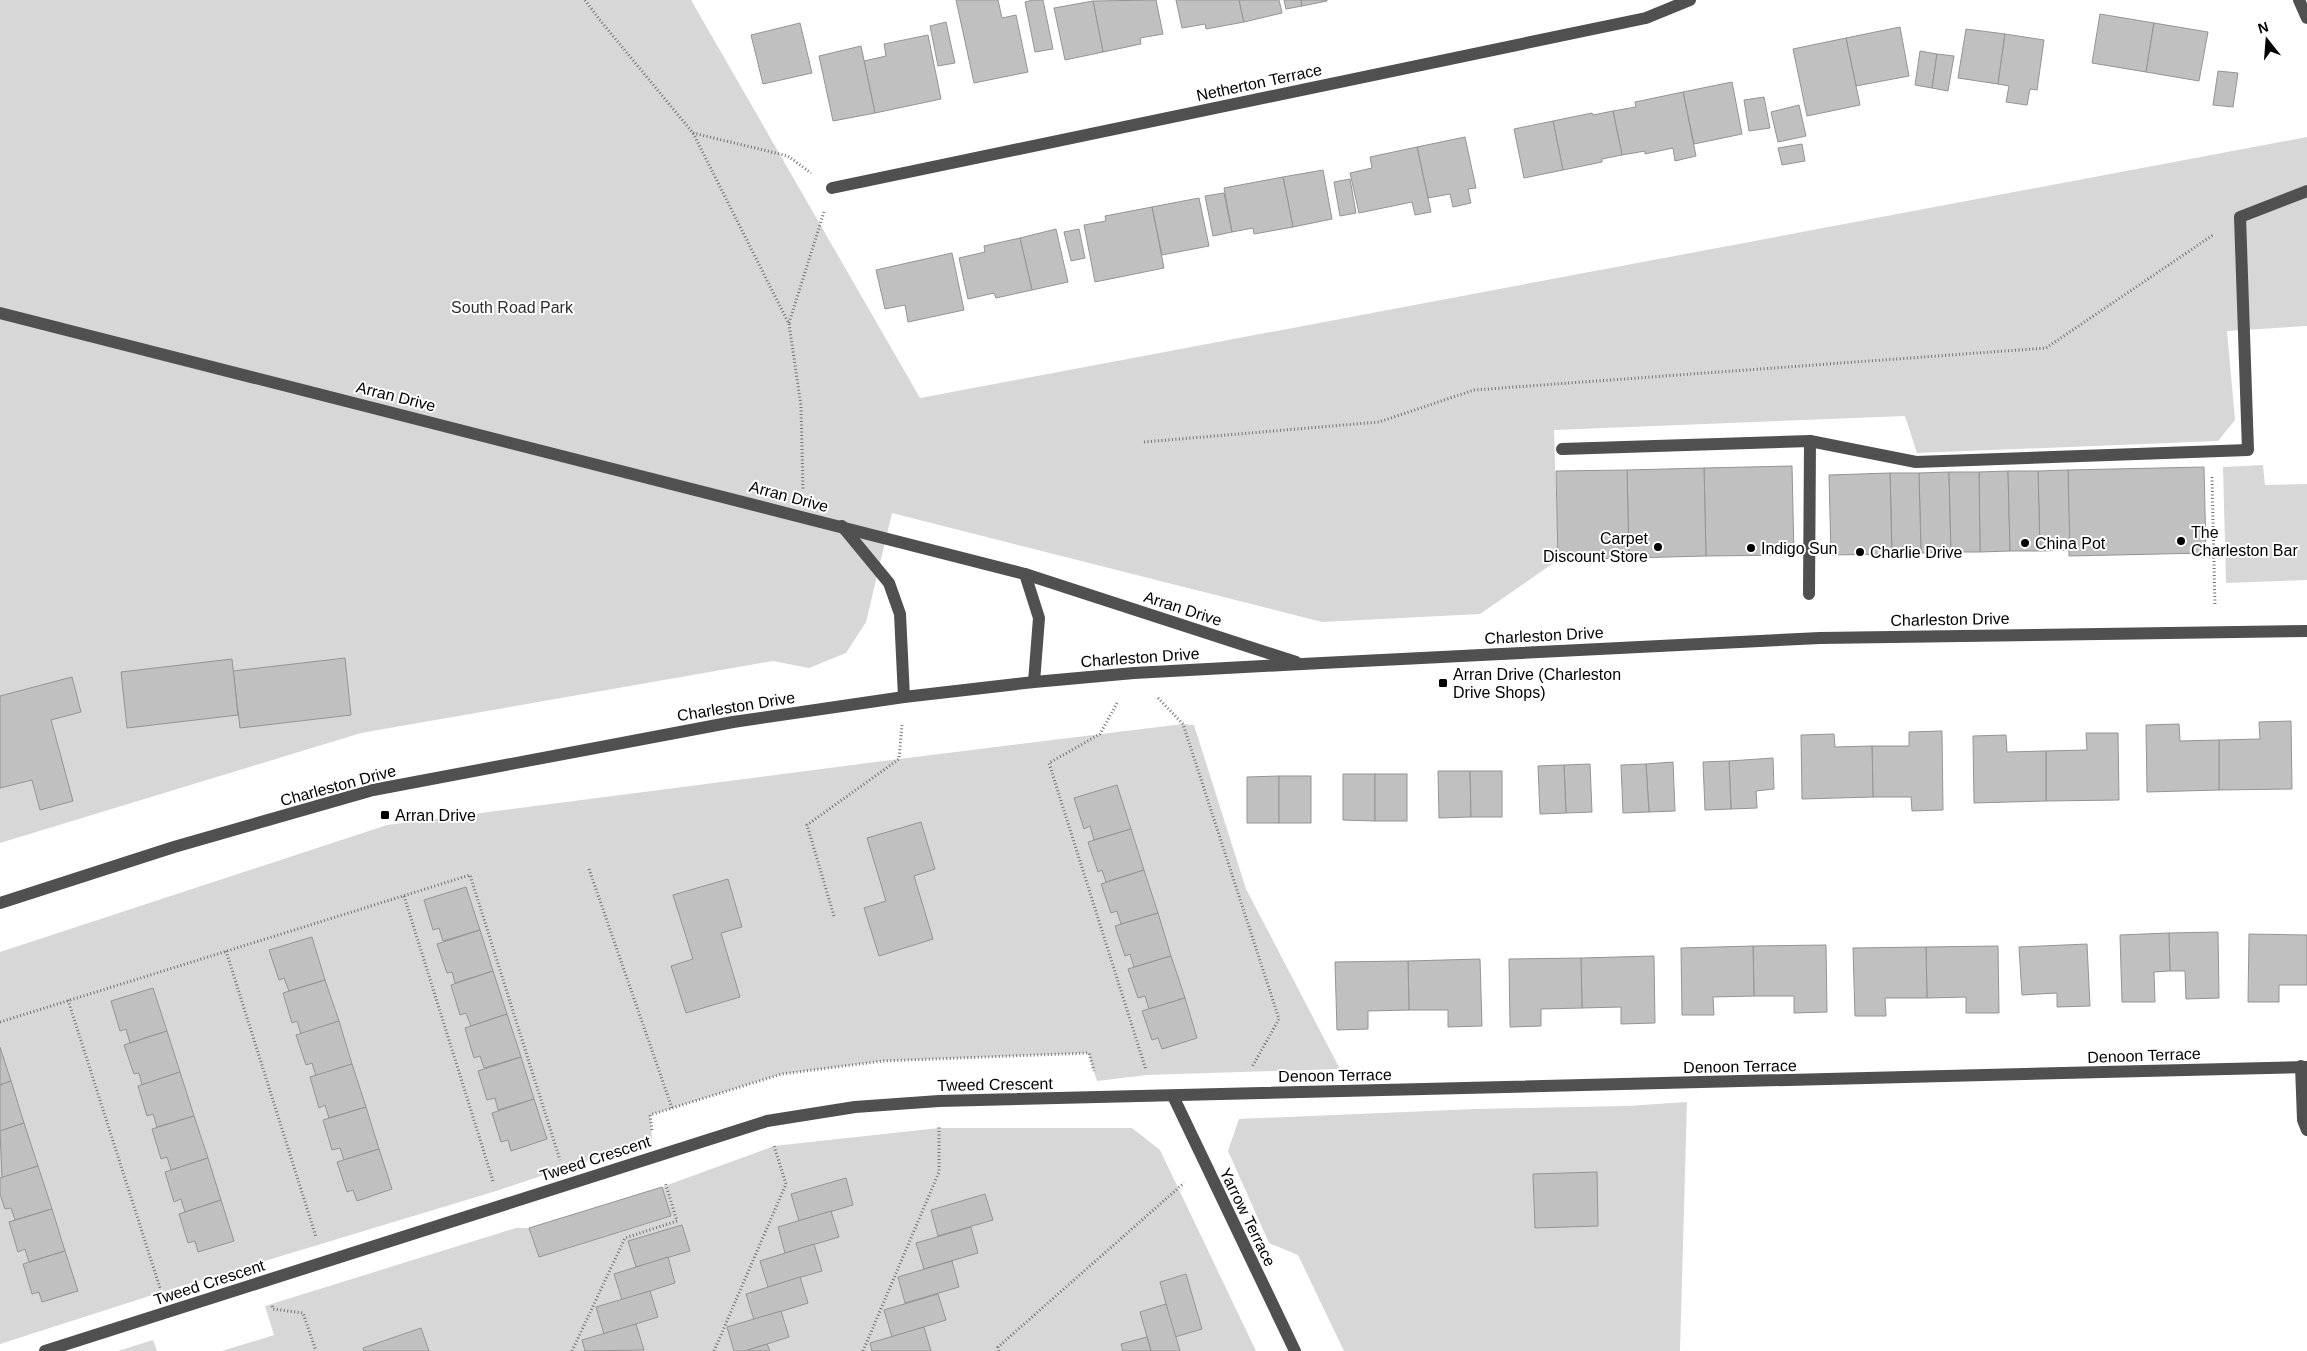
<svg xmlns="http://www.w3.org/2000/svg" width="2307" height="1351" font-family="Helvetica,sans-serif">
  <style>
    .green { fill: #d7d7d7 }
    .building { fill: #c0c0c0; stroke: #949494 }
    .lines { fill: none; stroke-linecap: round; stroke-linejoin: round }
    .path { stroke: #727272; stroke-width: 3; stroke-dasharray: 1 2.5; stroke-linecap: butt }
    .minor { stroke: #505050; stroke-width: 12 }
    .poi-dot { fill: #000; stroke: #fff; stroke-width: 2 }
    .labels { text-anchor: middle; stroke-width: 4; stroke-linejoin: round; paint-order: stroke }
    .street-label { font-size: 16px; fill: #000; stroke: #fff }
    .park-label { font-size: 16px; fill: #2e2e2e; stroke: #fff }
    .poi-label { font-size: 16px; fill: #000; stroke: #fff; text-anchor: start }
  </style>
  <rect width="100%" height="100%" fill="#fff"/>
  <g class="green">
    <path d="M0,0h691l229,398 1387,-261v189l-80,5 8,89 -17,21 -301,12 -12,-37 -351,14 4,130 -78,54 -158,8 -430,-109 -26,109 -20,31 -37,15 -36,-7 -412,72 -361,110z"/>
    <path d="M2263,465l2,20 42,-1v96l-81,3 -3,-116z"/>
    <path d="M1183,724l11,1 52,164 94,180 -193,6 -50,6 -9,-28 -205,8 -101,13 -132,41 2,24 -156,52 -334,101 -162,52v-392l387,-127 512,-66z"/>
    <path d="M1687,1102l-7,249h-336l-46,-96 -29,-12 -41,-92 11,-32 236,-10 152,-3z"/>
    <path d="M939,1128h193l28,22 96,201h-1034l52,-16 -9,-29 251,-78h13l10,29 131,-40 -8,-30 112,-41z"/>
    <path d="M153,1340l4,11h-39z"/>
  </g>
  <g class="building">
    <path d="M956,0h42l4,18 14,-3 12,57 -54,11z"/>
    <path d="M1033,0h10l10,49 -18,3 -10,-50z"/>
    <path d="M1156,0l7,34 -23,4 1,6 -38,8 -10,-51z"/>
    <path d="M1176,0h63l5,22 -38,7 -1,-5 -23,4z"/>
    <path d="M1239,0h40l3,13 -38,9z"/>
    <path d="M1284,0h17l1,6 -16,3z"/>
    <path d="M1301,0h26v1l-25,5z"/>
    <path d="M1093,1l10,51 -38,8 -11,-52z"/>
    <path d="M2100,14l54,9 -8,49 -54,-9z"/>
    <path d="M946,22l9,41 -17,3 -8,-40z"/>
    <path d="M800,23l12,50 -49,11 -12,-49z"/>
    <path d="M2154,23l54,9 -9,49 -53,-9z"/>
    <path d="M1900,27l9,49 -53,10 -10,-48z"/>
    <path d="M1966,29l39,5 -7,50 -40,-6z"/>
    <path d="M2005,34l39,6 -7,50 -7,-1 -3,16 -21,-3 3,-16 -11,-2z"/>
    <path d="M928,35l13,64 -66,14 -11,-52 22,-5 -2,-12z"/>
    <path d="M1846,38l14,67 -53,11 -14,-67z"/>
    <path d="M861,46l14,67 -42,8 -14,-65z"/>
    <path d="M1920,51l17,3 -5,34 -17,-3z"/>
    <path d="M1937,54l17,2 -6,35 -16,-3z"/>
    <path d="M2218,71l20,2 -5,34 -20,-2z"/>
    <path d="M1732,82l10,52 -48,10 -11,-52z"/>
    <path d="M1683,92l13,64 -21,5 -2,-13 -28,6v-3l-23,4 -9,-44 23,-4 -1,-5z"/>
    <path d="M1764,97l6,31 -21,3 -5,-31z"/>
    <path d="M1799,105l7,31 -28,6 -7,-30z"/>
    <path d="M1613,111l9,44 -20,4v3l-39,8 -10,-49 39,-8 1,2z"/>
    <path d="M1553,121l10,49 -39,8 -10,-49z"/>
    <path d="M1465,137l11,51 -8,1 3,14 -18,4 -3,-13 -22,4 -11,-51z"/>
    <path d="M1802,144l3,17 -23,4 -4,-17z"/>
    <path d="M1417,147l14,65 -16,3 -3,-13 -53,11 -9,-40 22,-5 -2,-11z"/>
    <path d="M1323,170l9,49 -39,8 -10,-50z"/>
    <path d="M1283,177l10,50 -39,7 -1,-6 -21,4 -8,-44z"/>
    <path d="M1350,179l6,34 -16,3 -6,-34z"/>
    <path d="M1224,193l8,39 -19,4 -8,-40z"/>
    <path d="M1199,198l10,48 -47,9 -10,-48z"/>
    <path d="M1152,207l12,61 -69,14 -11,-57 22,-4 -1,-5z"/>
    <path d="M1056,229l12,53 -36,8 -12,-52z"/>
    <path d="M1079,229l6,29 -14,3 -7,-29z"/>
    <path d="M1020,238l12,52 -36,8 -2,-5 -26,6 -9,-41 26,-6 -1,-6z"/>
    <path d="M952,253l12,57 -56,12 -3,-17 -20,4 -9,-39z"/>
    <path d="M1792,466l2,89 -88,1 -2,-88z"/>
    <path d="M2204,467l2,86 -137,3 -1,-86z"/>
    <path d="M1704,468l2,88 -77,2 -2,-88z"/>
    <path d="M1627,470l2,88 -71,2 -2,-89z"/>
    <path d="M2068,470l2,80 -30,1 -2,-80z"/>
    <path d="M2008,471l2,80 -30,1 -1,-80z"/>
    <path d="M2008,471h30l2,80h-30z"/>
    <path d="M1949,472l2,80 -30,1 -2,-80z"/>
    <path d="M1949,472h30l1,80h-29z"/>
    <path d="M1890,473h29l2,80 -29,1z"/>
    <path d="M1890,473l2,81 -61,1 -2,-80z"/>
    <path d="M345,658l6,57 -111,13 -7,-57z"/>
    <path d="M232,659l6,56 -111,13 -6,-56z"/>
    <path d="M72,677l9,35 -30,8 22,81 -33,9 -8,-30 -32,8v-92z"/>
    <path d="M2291,721l1,68 -73,1v-50l41,-1 -1,-17z"/>
    <path d="M2179,724l1,17 39,-1v50l-72,2 -1,-67z"/>
    <path d="M1942,731l1,79 -31,1 -1,-14h-38l-1,-51h37v-14z"/>
    <path d="M2086,733h32l1,67 -73,1v-50l41,-1z"/>
    <path d="M1834,734l1,13 37,-1 1,51 -71,2 -1,-64z"/>
    <path d="M2006,735l1,17 39,-1v50l-72,2 -1,-67z"/>
    <path d="M1773,758l1,31 -18,2 1,17 -26,1 -2,-48z"/>
    <path d="M1729,761l2,48 -26,1 -2,-48z"/>
    <path d="M1673,762l2,49 -26,1 -3,-48z"/>
    <path d="M1590,764l2,48 -26,1 -2,-48z"/>
    <path d="M1646,764l3,48 -26,1 -2,-48z"/>
    <path d="M1564,765l2,48 -26,1 -2,-48z"/>
    <path d="M1438,771h32l1,46 -32,1z"/>
    <path d="M1470,771h32v46h-31z"/>
    <path d="M1343,774h32v47l-32,-1z"/>
    <rect x="1375" y="774" width="32" height="47"/>
    <path d="M1279,776v47h-32v-46z"/>
    <rect x="1279" y="776" width="32" height="47"/>
    <path d="M1117,785l14,44 -37,11 -4,-14 -6,3 -10,-31z"/>
    <path d="M921,822l14,47 -21,7 19,63 -54,17 -15,-48 22,-7 -19,-63z"/>
    <path d="M1131,829l13,41 -38,12 -4,-12 -4,2 -10,-30z"/>
    <path d="M1144,870l14,43 -37,11 -4,-13 -6,2 -10,-29z"/>
    <path d="M728,879l14,48 -21,6 19,64 -54,16 -15,-47 22,-7 -20,-64z"/>
    <path d="M466,887l14,43 -37,11 -4,-13 -6,2 -9,-30z"/>
    <path d="M1158,913l13,43 -37,11 -4,-13 -5,2 -10,-30z"/>
    <path d="M480,930l13,41 -38,12 -3,-11 -5,1 -10,-29z"/>
    <path d="M2218,932l1,66 -33,1 -1,-28h-15l-1,-38z"/>
    <path d="M2169,933l1,38 -16,1 1,30h-33l-2,-67z"/>
    <path d="M2249,934l58,1v50h-28v17h-31z"/>
    <path d="M312,937l13,43 -36,11 -5,-13 -5,2 -10,-30z"/>
    <path d="M2087,944l3,62 -33,1v-14l-35,2 -3,-48z"/>
    <path d="M1826,945l1,67 -33,1v-17h-40l-1,-50z"/>
    <path d="M1753,946l1,50 -41,1 1,18h-32l-1,-67z"/>
    <path d="M1998,946l1,67h-33v-16l-39,1 -1,-51z"/>
    <path d="M1926,947l1,51h-42l1,18h-31l-2,-68z"/>
    <path d="M1171,956l14,42 -36,11 -4,-13 -7,2 -10,-29z"/>
    <path d="M1654,956l1,67 -34,1v-17l-39,1 -1,-50z"/>
    <path d="M1581,958l1,50 -41,1v17l-31,1 -1,-68z"/>
    <path d="M1480,959l2,67 -34,1v-17h-39l-1,-49z"/>
    <path d="M1408,961l1,49 -41,1v18l-31,1 -2,-68z"/>
    <path d="M493,971l14,43 -36,12 -5,-13 -6,2 -9,-30z"/>
    <path d="M325,980l14,41 -38,13 -4,-13 -5,2 -9,-30z"/>
    <path d="M153,988l14,43 -37,12 -4,-14 -6,2 -9,-30z"/>
    <path d="M1185,998l12,40 -35,11 -4,-11 -6,2 -10,-29z"/>
    <path d="M507,1014l14,43 -37,11 -4,-12 -6,2 -9,-30z"/>
    <path d="M339,1021l13,43 -36,12 -4,-13 -6,2 -10,-30z"/>
    <path d="M167,1031l13,41 -38,13 -3,-12 -5,1 -10,-29z"/>
    <path d="M0,1047l11,34 -11,4z"/>
    <path d="M521,1057l13,42 -36,11 -3,-12 -8,2 -9,-29z"/>
    <path d="M352,1064l14,43 -37,11 -4,-13 -6,3 -9,-31z"/>
    <path d="M180,1072l14,44 -37,11 -4,-13 -6,2 -9,-30z"/>
    <path d="M11,1081l13,42 -24,8v-46z"/>
    <path d="M534,1099l13,40 -36,12 -3,-11 -7,2 -9,-29z"/>
    <path d="M366,1107l13,42 -35,11 -4,-12 -8,2 -9,-30z"/>
    <path d="M194,1116l14,42 -37,12 -4,-13 -6,2 -9,-30z"/>
    <path d="M24,1123l14,43 -36,12 -2,-47z"/>
    <path d="M379,1149l13,40 -35,12 -4,-11 -6,2 -10,-30z"/>
    <path d="M208,1158l13,42 -36,12 -4,-13 -7,3 -9,-30z"/>
    <path d="M38,1166l14,43 -37,11 -4,-12 -6,1 -5,-15v-16z"/>
    <path d="M1597,1172l1,54 -63,2 -2,-54z"/>
    <path d="M846,1178l7,27 -54,16 -8,-27z"/>
    <path d="M662,1187l9,29 -132,41 -10,-29z"/>
    <path d="M985,1194l8,26 -55,16 -7,-26z"/>
    <path d="M221,1200l13,41 -36,11 -3,-11 -7,2 -9,-29z"/>
    <path d="M52,1209l13,42 -36,11 -4,-13 -7,3 -9,-30z"/>
    <path d="M831,1211l8,26 -54,16 -7,-26z"/>
    <path d="M682,1225l8,26 -54,16 -8,-26z"/>
    <path d="M971,1227l7,26 -54,16 -8,-26z"/>
    <path d="M814,1244l8,27 -54,16 -8,-26z"/>
    <path d="M65,1251l13,40 -36,11 -3,-10 -7,2 -9,-30z"/>
    <path d="M668,1257l7,26 -53,17 -8,-26z"/>
    <path d="M952,1261l7,26 -54,16 -7,-26z"/>
    <path d="M1186,1274l16,55 -27,8 -15,-55z"/>
    <path d="M800,1277l8,26 -54,17 -8,-26z"/>
    <path d="M650,1291l8,26 -54,17 -8,-27z"/>
    <path d="M938,1294l8,26 -54,17 -8,-27z"/>
    <path d="M1166,1304l14,47h-29l-11,-39z"/>
    <path d="M781,1311l8,26 -44,14h-11l-7,-24z"/>
    <path d="M636,1324l8,26 -59,1 -3,-11z"/>
    <path d="M924,1327l7,24h-59l-2,-8z"/>
    <path d="M421,1328l8,23h-65l-1,-3z"/>
    <path d="M1147,1337l4,14h-28l-2,-7z"/>
    <path d="M767,1344l3,7h-25z"/>
  </g>
  <g class="lines">
    <g class="path">
      <path d="M585,0l14,19 94,114 96,191 12,82 2,84"/>
      <path d="M693,133l95,23 23,17"/>
      <path d="M789,323l35,-111"/>
      <path d="M1144,442l235,-20 95,-32 572,-42 167,-113"/>
      <path d="M2212,477l3,129"/>
      <path d="M1158,698l25,26 96,295 -27,48"/>
      <path d="M1117,703l-17,31 -51,29 97,307"/>
      <path d="M589,869l83,239"/>
      <path d="M404,896l89,285"/>
      <path d="M834,916l-27,-91 92,-66 3,-34"/>
      <path d="M226,951l90,286"/>
      <path d="M68,1000l92,288"/>
      <path d="M0,1022l470,-147 90,285"/>
      <path d="M652,1130l-2,-15 132,-41 101,-13 206,-8 5,18"/>
      <path d="M272,1306l1,3 30,4 13,38"/>
      <path d="M572,1351l53,-113 52,-17 -12,-39"/>
      <path d="M714,1351l72,-167 -12,-38"/>
      <path d="M863,1351l76,-179v-45"/>
      <path d="M999,1351l-1,-4 186,-164"/>
    </g>
    <g class="minor">
      <path d="M2299,0l8,18"/>
      <path d="M832,188l814,-170 44,-18"/>
      <path d="M0,313l1025,261 271,88"/>
      <path d="M1562,449l248,-8 106,21 332,-12 -8,-233 67,-26"/>
      <path d="M842,526l47,57 11,31 4,83"/>
      <path d="M1025,574l14,44 -5,64"/>
      <path d="M1809,594l1,-153"/>
      <path d="M0,903l174,-56 199,-57 360,-68 171,-25 130,-15 100,-9 168,-9 518,-26 487,-7"/>
      <path d="M2301,1066l2,54 4,10"/>
      <path d="M1173,1096l122,255"/>
      <path d="M45,1351l722,-230 88,-14 84,-6 1368,-34"/>
    </g>
  </g>
  <g class="poi-dot">
    <circle cx="2181" cy="541" r="5"/>
    <circle cx="2025" cy="543" r="5"/>
    <circle cx="1658" cy="547" r="5"/>
    <circle cx="1751" cy="548" r="5"/>
    <circle cx="1860" cy="552" r="5"/>
    <rect x="1438" y="678" width="10" height="10" rx="2.5"/>
    <rect x="380" y="810" width="10" height="10" rx="2.5"/>
  </g>
  <g class="labels">
    <g class="street-label">
      <text transform="translate(1259 82) rotate(-12)" y="6">Netherton Terrace</text>
      <text transform="translate(396 396) rotate(14)" y="6">Arran Drive</text>
      <text transform="translate(789 496) rotate(15)" y="6">Arran Drive</text>
      <text transform="translate(1183 608) rotate(18)" y="6">Arran Drive</text>
      <text transform="translate(1950 619) rotate(-1)" y="6">Charleston Drive</text>
      <text transform="translate(1544 635) rotate(-3)" y="6">Charleston Drive</text>
      <text transform="translate(1140 657) rotate(-4)" y="6">Charleston Drive</text>
      <text transform="translate(736 706) rotate(-9)" y="6">Charleston Drive</text>
      <text transform="translate(338 785) rotate(-15)" y="6">Charleston Drive</text>
      <text transform="translate(2144 1055) rotate(-2)" y="6">Denoon Terrace</text>
      <text transform="translate(1740 1066) rotate(-1)" y="6">Denoon Terrace</text>
      <text transform="translate(1335 1075) rotate(-1)" y="6">Denoon Terrace</text>
      <text transform="translate(995 1084) rotate(-1)" y="6">Tweed Crescent</text>
      <text transform="translate(595 1158) rotate(-18)" y="6">Tweed Crescent</text>
      <text transform="translate(1248 1217) rotate(64)" y="6">Yarrow Terrace</text>
      <text transform="translate(209 1282) rotate(-18)" y="6">Tweed Crescent</text>
    </g>
    <g class="park-label">
      <text x="512" y="313">South Road Park</text>
    </g>
    <g class="poi-label">
      <text x="2191" y="538">The<tspan x="2191" dy="18">Charleston Bar</tspan></text>
      <text x="1648" y="544" text-anchor="end">Carpet<tspan x="1648" dy="18">Discount Store</tspan></text>
      <text x="2035" y="549">China Pot</text>
      <text x="1761" y="554">Indigo Sun</text>
      <text x="1870" y="558">Charlie Drive</text>
      <text x="1453" y="680">Arran Drive (Charleston<tspan x="1453" dy="18">Drive Shops)</tspan></text>
      <text x="395" y="821">Arran Drive</text>
    </g>
  </g>
  <g transform="translate(2267 40) rotate(343)" stroke="#ffffff" stroke-width="4" paint-order="stroke">
  <path d="M0-4L9 19L0 12L-9 19Z" fill="#000000"/>
  <text y="-8" font-size="14" font-weight="bold" text-anchor="middle" fill="#000000">N</text>
  </g>
</svg>
